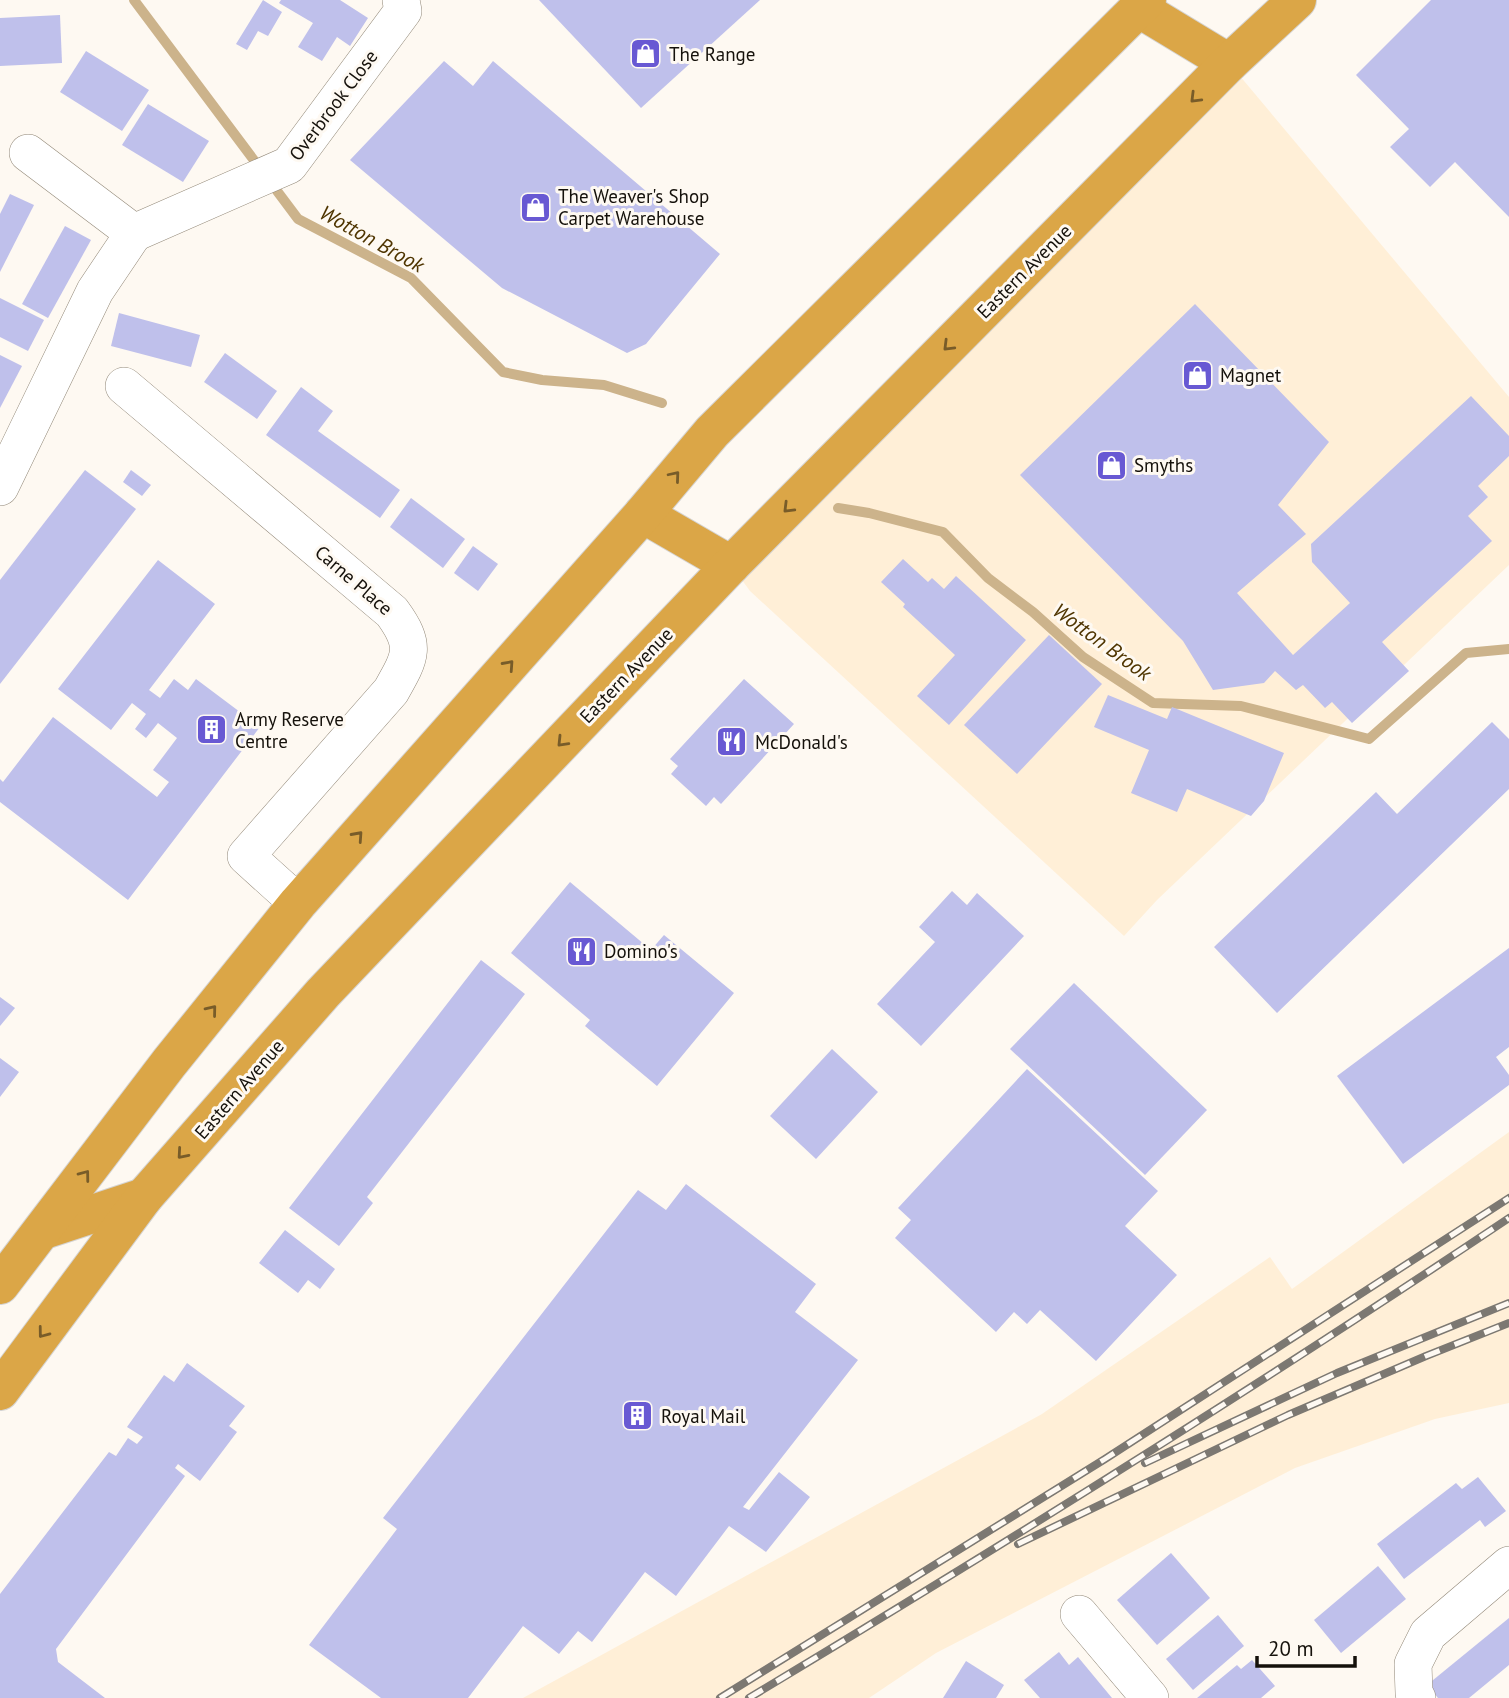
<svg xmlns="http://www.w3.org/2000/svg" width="1509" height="1698" font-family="'PT Sans',sans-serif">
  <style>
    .built { fill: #ffefd7 }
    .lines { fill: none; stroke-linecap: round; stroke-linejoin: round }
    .stream { stroke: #ccb38b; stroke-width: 10 }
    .building { fill: #bfc0eb }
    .street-casing { stroke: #928878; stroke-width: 38 }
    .highway-casing { stroke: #d5d4d3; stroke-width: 40 }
    .street { stroke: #fff; stroke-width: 37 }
    .highway { stroke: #dba647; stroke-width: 38 }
    .rail-casing { stroke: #7c7872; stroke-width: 8 }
    .rail { stroke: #fef9f2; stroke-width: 5; stroke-dasharray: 16; stroke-linecap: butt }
    .oneway { stroke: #785c29 }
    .labels { text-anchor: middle; stroke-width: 6; stroke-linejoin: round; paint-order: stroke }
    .poi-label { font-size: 19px; fill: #15110b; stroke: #fef9f2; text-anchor: start }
    .street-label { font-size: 19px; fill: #15110b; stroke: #fef9f2 }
    .water-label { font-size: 21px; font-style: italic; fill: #4f3501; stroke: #fef9f2 }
  </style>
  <rect width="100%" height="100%" fill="#fef9f2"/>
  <g class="built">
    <path d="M1229,63l280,334v168l-352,335 -33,36 -374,-345 -19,-26z"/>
    <path d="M1509,1132v271l-74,16 -140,49 -359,185 -67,45h-346l519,-284 228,-157 22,32z"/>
  </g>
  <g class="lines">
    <g class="stream">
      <path d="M134,0l164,219 113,59 92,94 39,8 62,5 58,18"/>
      <path d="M838,508l31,5 74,19 45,46 45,34 50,45 70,46 88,3 128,33 97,-86 43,-4"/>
    </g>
  </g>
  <g class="building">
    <path d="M263,0l19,12 -14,24 -10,-5 -11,19 -11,-6z"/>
    <path d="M281,0h59l28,18 -18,28 -13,-9 -15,24 -24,-14 15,-24 -34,-20z"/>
    <path d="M539,0h221l-119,108z"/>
    <path d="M1431,0h78v217l-54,-55 -25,25 -40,-40 19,-18 -53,-54z"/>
    <path d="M60,15l2,48 -62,3v-48z"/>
    <path d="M86,51l63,39 -27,41 -62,-39z"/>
    <path d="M444,61l29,25 20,-25 227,193 -74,90 -19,9 -125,-65 -152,-128z"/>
    <path d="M148,104l61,37 -26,41 -61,-37z"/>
    <path d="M10,194l24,11 -34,67v-58z"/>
    <path d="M65,226l26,14 -43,78 -26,-14z"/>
    <path d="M0,298l44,22 -16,31 -28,-14z"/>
    <path d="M1195,304l134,138 -51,63 28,29 -69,59 56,62 57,-52 -38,-41 -1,-18 160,-148 38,40v20l-31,30 10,11 -20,19 24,25 -110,101 27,29 -57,52 -20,-21 -7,6 -22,-23 -7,5 -21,-19 -11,12 -51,7 -30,-49 -163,-166z"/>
    <path d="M119,313l81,22 -9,32 -80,-21z"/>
    <path d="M225,353l52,38 -20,28 -53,-37z"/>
    <path d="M0,355l22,11 -22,42z"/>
    <path d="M301,387l32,24 -15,20 82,59 -20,28 -114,-83z"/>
    <path d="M85,470l51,39 -136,175v-104z"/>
    <path d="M131,470l20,15 -9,11 -19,-14z"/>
    <path d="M411,498l54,41 -22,29 -53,-41z"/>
    <path d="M473,546l25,18 -20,27 -24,-18z"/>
    <path d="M903,559l25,23 4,-4 12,11 12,-13 70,64 -77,85 -32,-29 38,-41 -52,-48 2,-3 -24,-22z"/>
    <path d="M158,560l57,44 -66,86 11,8 14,-19 14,11 8,-11 64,48 -132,173 -128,-98v-23l3,3 50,-65 104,80 12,-15 -16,-12 24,-32 -19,-15 -12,15 -11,-9 11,-15 -14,-11 -21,27 -53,-41z"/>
    <path d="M1049,635l53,49 -85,90 -53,-49z"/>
    <path d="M744,679l50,45 -73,80 -7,-7 -8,9 -35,-32 7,-8 -8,-7z"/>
    <path d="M1108,695l59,24 5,-12 112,46 -20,48 -13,15 -64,-27 -10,23 -46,-19 18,-43 -55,-23z"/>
    <path d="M1492,722l17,17v50l-232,224 -63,-66 162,-155 21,22z"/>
    <path d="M570,882l81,68 13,-15 70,58 -77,93 -72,-60 5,-6 -79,-67z"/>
    <path d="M952,891l15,14 10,-12 47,43 -103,110 -44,-42 58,-62 -16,-15z"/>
    <path d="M1509,948v99l-13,10 13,18v10l-106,79 -66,-88z"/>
    <path d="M481,960l44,34 -158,203 6,6 -34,43 -50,-38z"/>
    <path d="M1074,983l133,127 -62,65 -135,-126z"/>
    <path d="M0,997l15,11 -15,18z"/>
    <path d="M832,1049l46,43 -62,67 -46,-43z"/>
    <path d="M0,1058l19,14 -19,25z"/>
    <path d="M1027,1069l131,122 -33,35 52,49 -81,86 -56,-51 -13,14 -13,-12 -18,20 -101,-94 16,-18 -13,-12z"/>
    <path d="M686,1184l130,100 -21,28 63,48 -115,147 6,3 30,-38 31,25 -44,55 -37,-26 -53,70 -31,-24 -53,70 -14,-11 -19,23 -36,-28 -55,72h-87l-72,-53 88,-116 -14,-11 255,-328 28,20z"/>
    <path d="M285,1230l50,39 -15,20 -12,-9 -10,13 -39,-30z"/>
    <path d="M187,1363l58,43 -16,20 8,6 -37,49 -22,-17 -3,4 10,8 -129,173 2,13 47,36h-105v-104l109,-142 7,4 12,-18 9,6 6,-7 -16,-10 37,-52 10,7z"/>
    <path d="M1478,1477l28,34 -21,16 -5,-7 -76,59 -27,-35 79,-61 6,6z"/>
    <path d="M1171,1553l39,45 -53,47 -40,-45z"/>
    <path d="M1378,1566l28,33 -65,54 -27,-33z"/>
    <path d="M1218,1615l26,31 -51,44 -27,-31z"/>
    <path d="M1509,1618v47l-40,33h-31l-11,-13z"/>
    <path d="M1059,1652l10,13 9,-8 34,41h-72l-16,-18z"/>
    <path d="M1252,1660l23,26 -14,12h-64l40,-33 4,4z"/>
    <path d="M966,1661l38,24 -8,13h-53z"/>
  </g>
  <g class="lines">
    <defs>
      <g id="street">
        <path d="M28,153l106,80 155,-68 114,-154 -2,-11"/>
        <path d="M124,386l268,226c25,34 19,44 -1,79l-145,165 52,47"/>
        <path d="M0,487l95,-196 39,-58"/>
        <path d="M1079,1614l71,84"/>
        <path d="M1417,1698l-3,-5 -1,-29 15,-30 81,-69"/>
      </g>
      <g id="highway">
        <path d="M1138,8l91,55"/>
        <path d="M643,514l88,51"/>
        <path d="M44,1230l100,-33"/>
        <path d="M0,1285l169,-222 129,-160 345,-389 69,-82 435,-432"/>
        <path d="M0,1391l144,-194 179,-204 408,-428 498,-502 68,-63"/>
      </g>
    </defs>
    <use href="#street" class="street-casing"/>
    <use href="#highway" class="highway-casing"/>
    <use href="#street" class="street"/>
    <use href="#highway" class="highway"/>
    <defs>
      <g id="rail">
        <path d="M1145,1463l192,-90 172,-70"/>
        <path d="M1018,1544l270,-129 138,-59 83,-33"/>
        <path d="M720,1698l385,-239 404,-261"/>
        <path d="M749,1698c256,-154 511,-313 760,-480"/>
      </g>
    </defs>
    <use href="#rail" class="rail-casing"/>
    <use href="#rail" class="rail"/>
  </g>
  <defs><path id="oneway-chevron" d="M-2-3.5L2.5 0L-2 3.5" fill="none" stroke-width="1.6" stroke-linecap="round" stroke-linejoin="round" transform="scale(1.75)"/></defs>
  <g class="oneway">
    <use href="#oneway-chevron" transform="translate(1195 98) rotate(135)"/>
    <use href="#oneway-chevron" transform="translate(948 346) rotate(135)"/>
    <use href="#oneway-chevron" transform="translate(675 476) rotate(-50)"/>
    <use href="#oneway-chevron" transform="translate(788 508) rotate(135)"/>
    <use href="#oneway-chevron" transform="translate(509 665) rotate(-48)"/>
    <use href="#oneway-chevron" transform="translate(562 742) rotate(134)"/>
    <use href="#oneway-chevron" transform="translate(358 836) rotate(-48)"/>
    <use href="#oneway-chevron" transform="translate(212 1010) rotate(-51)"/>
    <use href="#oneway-chevron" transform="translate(182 1154) rotate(131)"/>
    <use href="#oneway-chevron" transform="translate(85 1175) rotate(-53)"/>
    <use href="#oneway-chevron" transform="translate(43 1333) rotate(127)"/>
  </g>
  <defs>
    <symbol id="shop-square" viewBox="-11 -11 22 22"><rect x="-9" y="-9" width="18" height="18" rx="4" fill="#6859d3" stroke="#fef9f2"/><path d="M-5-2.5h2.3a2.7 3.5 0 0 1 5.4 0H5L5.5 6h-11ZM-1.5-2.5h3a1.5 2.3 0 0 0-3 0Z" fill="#fff"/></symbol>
    <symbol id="building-square" viewBox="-11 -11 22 22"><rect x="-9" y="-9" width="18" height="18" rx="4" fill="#6859d3" stroke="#fef9f2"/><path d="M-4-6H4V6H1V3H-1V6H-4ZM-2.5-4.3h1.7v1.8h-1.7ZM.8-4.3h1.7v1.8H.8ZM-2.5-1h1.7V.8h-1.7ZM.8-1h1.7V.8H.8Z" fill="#fff"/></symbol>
    <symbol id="restaurant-square" viewBox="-11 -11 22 22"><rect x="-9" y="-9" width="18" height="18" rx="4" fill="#6859d3" stroke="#fef9f2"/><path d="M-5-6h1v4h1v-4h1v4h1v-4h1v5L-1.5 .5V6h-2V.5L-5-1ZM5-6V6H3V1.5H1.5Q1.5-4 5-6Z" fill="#fff"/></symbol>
  </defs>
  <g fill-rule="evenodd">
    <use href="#shop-square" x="628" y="36" width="35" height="35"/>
    <use href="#shop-square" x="518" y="190" width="35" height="35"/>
    <use href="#shop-square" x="1180" y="358" width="35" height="35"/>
    <use href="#shop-square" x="1094" y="448" width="35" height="35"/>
    <use href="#building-square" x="194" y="712" width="35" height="35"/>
    <use href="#restaurant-square" x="714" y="724" width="35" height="35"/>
    <use href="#restaurant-square" x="564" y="934" width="35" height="35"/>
    <use href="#building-square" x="620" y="1398" width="35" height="35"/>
  </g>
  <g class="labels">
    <g class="poi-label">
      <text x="669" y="61">The Range</text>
      <text x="558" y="203">The Weaver's Shop<tspan x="558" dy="22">Carpet Warehouse</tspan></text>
      <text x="1220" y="382">Magnet</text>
      <text x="1134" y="472">Smyths</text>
      <text x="235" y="726">Army Reserve<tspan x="235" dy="22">Centre</tspan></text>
      <text x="755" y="749">McDonald's</text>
      <text x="604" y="958">Domino's</text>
      <text x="661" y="1423">Royal Mail</text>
    </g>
    <g class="street-label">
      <text transform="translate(333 105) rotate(-53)" y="7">Overbrook Close</text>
      <text transform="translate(1024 271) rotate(-45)" y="7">Eastern Avenue</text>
      <text transform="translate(354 580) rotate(41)" y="7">Carne Place</text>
      <text transform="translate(626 675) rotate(-46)" y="7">Eastern Avenue</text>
      <text transform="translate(239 1089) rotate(-49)" y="7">Eastern Avenue</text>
    </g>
    <g class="water-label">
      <text transform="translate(372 239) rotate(29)" y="7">Wotton Brook</text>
      <text transform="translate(1102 642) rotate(36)" y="7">Wotton Brook</text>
    </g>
  </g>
  <path d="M1257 1656v10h98v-10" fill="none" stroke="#15110b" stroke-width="3.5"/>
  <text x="1268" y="1656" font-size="21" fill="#15110b" stroke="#fef9f2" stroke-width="5" paint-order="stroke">20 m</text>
</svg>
